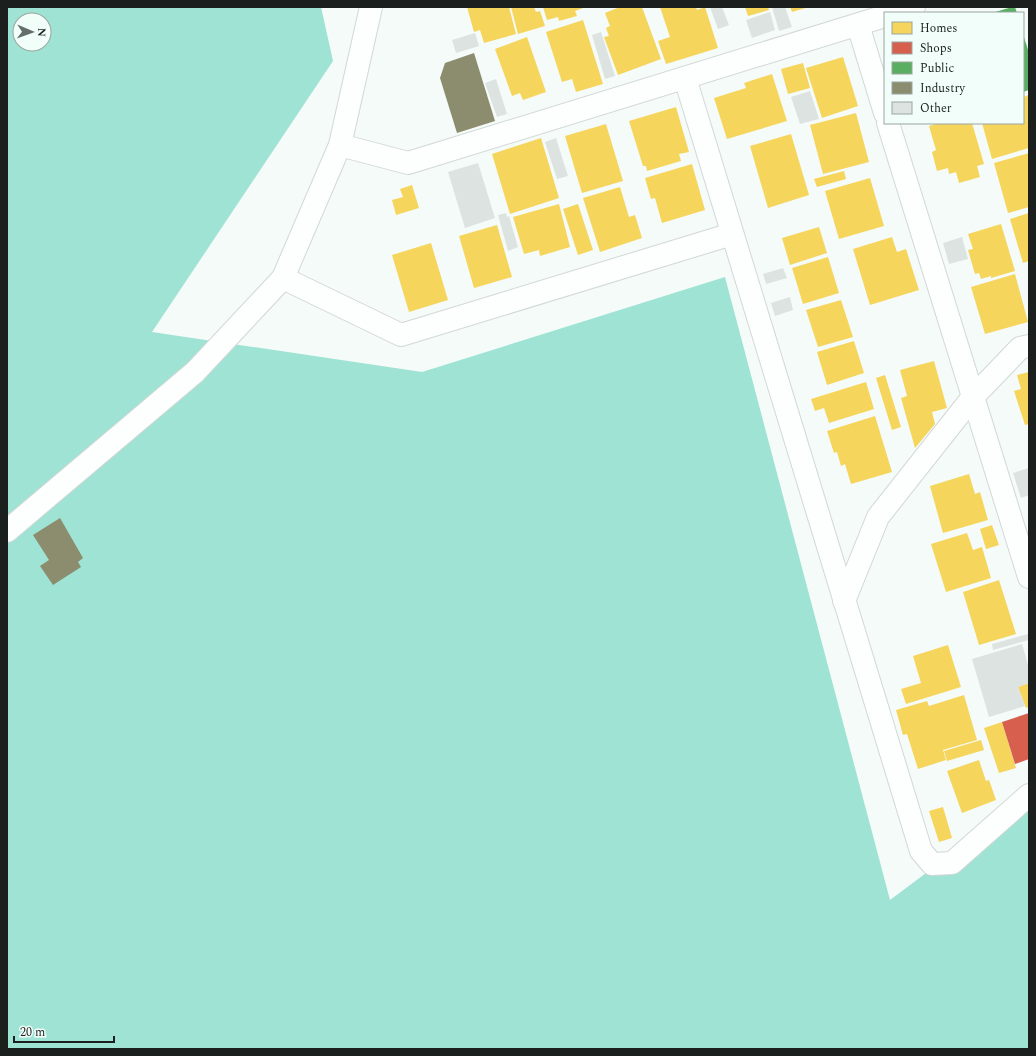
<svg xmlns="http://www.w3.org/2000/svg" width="1036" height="1056" font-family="Spectral,serif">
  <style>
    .forest { fill: #9ee3d3; fill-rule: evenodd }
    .homes { fill: #f6d55c }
    .shops { fill: #d6604d }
    .public { fill: #5aae61 }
    .industry { fill: #8c8c6e }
    .building { fill: #dde3e1 }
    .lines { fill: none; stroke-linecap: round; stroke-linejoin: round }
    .minor-casing { stroke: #d2d8d6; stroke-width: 24 }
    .minor { stroke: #fdfefe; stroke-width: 22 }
  </style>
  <rect width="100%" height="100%" fill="#f4fbf9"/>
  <path class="forest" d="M7,7h314l12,54 -181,271 270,40 303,-95 165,623 139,-104v253h-1022zM20,20h24v24h-24z"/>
  <g class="homes">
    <path d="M467,7h42l7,27 -32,9 -4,-13 -6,2z"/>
    <path d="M511,7h23l2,5 4,-1 5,15 -27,8z"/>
    <path d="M543,7h43l-11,4 2,5 -18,5 -1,-4 -11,3z"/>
    <path d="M620,7h22l19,52 -43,16 -14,-38 5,-1 -3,-8 4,-2 -5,-13z"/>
    <path d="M660,7h36l1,3 8,-3 13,41 -52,16 -8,-23 12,-4z"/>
    <path d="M745,7h23l1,3 -21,6z"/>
    <path d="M790,7h19l-17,5z"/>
    <path d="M583,20l20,64 -27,8 -4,-13 -10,3 -16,-50z"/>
    <path d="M527,37l19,55 -23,8 -3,-7 -8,3 -17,-47z"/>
    <path d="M843,57l15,49 -36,12 -16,-50z"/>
    <path d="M803,63l7,25 -22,6 -7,-25z"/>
    <path d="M772,74l15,47 -60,18 -13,-41 32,-10 -2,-5z"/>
    <path d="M1029,95v53l-37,11 -10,-36h41v-26z"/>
    <path d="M676,107l13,45 -10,2 2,7 -34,10 -1,-5h-3l-14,-45z"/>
    <path d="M856,113l13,49 -46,12 -13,-49z"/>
    <path d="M939,123h33l12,41 -7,2 3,11 -21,6 -3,-11 -7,2 -1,-6 -11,3 -5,-19 4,-2 -7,-24z"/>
    <path d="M606,124l17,57 -41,12 -17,-57z"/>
    <path d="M791,134l18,61 -41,13 -18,-62z"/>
    <path d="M541,138l18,60 -49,16 -18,-60z"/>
    <path d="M1029,153v54l-21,6 -14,-50z"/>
    <path d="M692,164l13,46 -43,13 -7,-25 -4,1 -6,-21z"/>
    <path d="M844,171l2,8 -29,8 -3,-8z"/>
    <path d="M870,178l14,48 -45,13 -14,-48z"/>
    <path d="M412,185l7,23 -23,7 -4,-15 11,-3 -3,-8z"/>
    <path d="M620,187l9,30 6,-2 7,23 -42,14 -17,-54z"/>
    <path d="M559,204l11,43 -30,9 -1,-6 -15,4 -11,-37z"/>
    <path d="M578,204l15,46 -15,5 -15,-46z"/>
    <path d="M1029,213v48l-6,2 -13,-44z"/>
    <path d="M1001,224l14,47 -24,7v-2l-10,3 -2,-6 -4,1 -7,-24 5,-1 -5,-15z"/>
    <path d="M497,225l15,52 -38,11 -15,-52z"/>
    <path d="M819,227l8,26 -37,12 -8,-27z"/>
    <path d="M892,237l5,15 9,-3 13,41 -49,15 -17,-56z"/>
    <path d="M431,243l17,57 -39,12 -17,-57z"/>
    <path d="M828,257l11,36 -36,11 -11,-36z"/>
    <path d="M1015,274l13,48 -43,12 -14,-47z"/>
    <path d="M841,300l12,37 -35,10 -12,-37z"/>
    <path d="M854,341l10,32 -37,12 -10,-33z"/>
    <path d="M934,361l13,47 -15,4 3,12 -20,24 -14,-50 6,-2 -7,-26z"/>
    <path d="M1029,372v52l-4,1 -11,-34 7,-2 -4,-14z"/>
    <path d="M885,375l16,52 -9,3 -16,-52z"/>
    <path d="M866,382l8,27 -45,14 -5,-15 -9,3 -4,-12z"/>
    <path d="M875,416l17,56 -41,12 -6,-20 -4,2 -4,-14 -3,1 -7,-22z"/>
    <path d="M969,474l6,20 5,-2 8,28 -45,13 -13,-47z"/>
    <path d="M992,525l7,20 -13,4 -6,-20z"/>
    <path d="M967,533l6,17 9,-3 9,31 -45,14 -15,-48z"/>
    <path d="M999,580l17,54 -37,11 -16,-53z"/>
    <path d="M948,645l13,42 -55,17 -5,-15 20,-6 -8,-27z"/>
    <path d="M1029,683v24l-3,1 -8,-21z"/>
    <path d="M964,695l13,45 -34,10 3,10 -28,9 -11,-35 -4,1 -7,-25 31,-9 2,5z"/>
    <path d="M1002,722l14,46 -17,5 -15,-45z"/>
    <path d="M981,740l3,10 -37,11 -3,-10z"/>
    <path d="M979,760l7,21 3,-1 7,20 -34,13 -15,-42z"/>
    <path d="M943,807l9,31 -13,4 -10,-31z"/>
  </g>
  <path class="shops" d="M1029,713v46l-14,5 -13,-42z"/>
  <g class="public">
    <path d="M1012,7h3l2,6h-25z"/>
    <path d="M1023,34l6,19v37l-6,2z"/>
  </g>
  <g class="industry">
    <path d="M474,53l21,68 -38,12 -17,-55 5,-15z"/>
    <path d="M60,518l23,40 -5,4 3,5 -28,18 -13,-19 9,-6 -16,-25z"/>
  </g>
  <g class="building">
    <path d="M710,7h12l7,18 -11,4z"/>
    <path d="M772,7h13l7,20 -13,4z"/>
    <path d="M770,12l5,18 -23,8 -6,-18z"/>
    <path d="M601,32l14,44 -10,3 -13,-44z"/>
    <path d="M475,33l4,13 -23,7 -4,-13z"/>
    <path d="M496,79l11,35 -10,3 -12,-34z"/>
    <path d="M810,91l9,28 -19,5 -9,-27z"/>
    <path d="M556,138l12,38 -11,3 -12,-37z"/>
    <path d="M478,163l17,55 -30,10 -17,-56z"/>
    <path d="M506,213l1,4 2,-1 9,31 -10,4 -10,-36z"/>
    <path d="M962,237l6,22 -19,5 -6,-21z"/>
    <path d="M783,268l4,10 -21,6 -3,-10z"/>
    <path d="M790,297l3,13 -18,6 -4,-13z"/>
    <path d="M1029,468v27l-8,3 -8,-25z"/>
    <path d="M1028,634l1,6 -36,10 -1,-6z"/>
    <path d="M1022,644l7,24v15l-11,4 7,19 -36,11 -17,-58z"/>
  </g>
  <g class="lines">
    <defs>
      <g id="minor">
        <path d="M895,13l19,-6"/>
        <path d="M858,25l27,88"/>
        <path d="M685,78l236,773 11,13 20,-1 77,-68"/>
        <path d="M888,123l141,454"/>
        <path d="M340,145l68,18 477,-147"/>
        <path d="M283,278l118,57 331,-101"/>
        <path d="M7,531l188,-159 88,-94 57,-133 31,-138"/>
        <path d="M844,601l34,-84 94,-119 48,-50 9,-2"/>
      </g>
    </defs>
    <use href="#minor" class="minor-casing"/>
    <use href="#minor" class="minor"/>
  </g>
  <rect width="1036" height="1056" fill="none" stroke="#1b201e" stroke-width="16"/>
  <rect x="884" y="12" width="140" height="112" fill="#f1fefa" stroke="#9ba5a2"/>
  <rect x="892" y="22" width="20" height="12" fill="#f6d55c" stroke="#9ba5a2"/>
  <text x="920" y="32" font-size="12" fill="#1b201e">Homes</text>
  <rect x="892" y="42" width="20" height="12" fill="#d6604d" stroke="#9ba5a2"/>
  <text x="920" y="52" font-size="12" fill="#1b201e">Shops</text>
  <rect x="892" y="62" width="20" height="12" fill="#5aae61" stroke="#9ba5a2"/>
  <text x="920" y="72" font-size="12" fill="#1b201e">Public</text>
  <rect x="892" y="82" width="20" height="12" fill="#8c8c6e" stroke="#9ba5a2"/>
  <text x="920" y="92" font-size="12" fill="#1b201e">Industry</text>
  <rect x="892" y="102" width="20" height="12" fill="#dde3e1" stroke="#9ba5a2"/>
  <text x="920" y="112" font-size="12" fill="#1b201e">Other</text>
  <g transform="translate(32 32) rotate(92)"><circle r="19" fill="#f1fefa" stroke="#9ba5a2"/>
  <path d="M0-3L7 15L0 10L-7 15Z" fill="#676d6b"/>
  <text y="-6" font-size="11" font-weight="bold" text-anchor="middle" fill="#1b201e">N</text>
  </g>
  <path d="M14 1036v6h100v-6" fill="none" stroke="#1b201e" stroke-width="2"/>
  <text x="20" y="1036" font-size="12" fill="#1b201e" stroke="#f1fefa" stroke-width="3" paint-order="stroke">20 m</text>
</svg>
